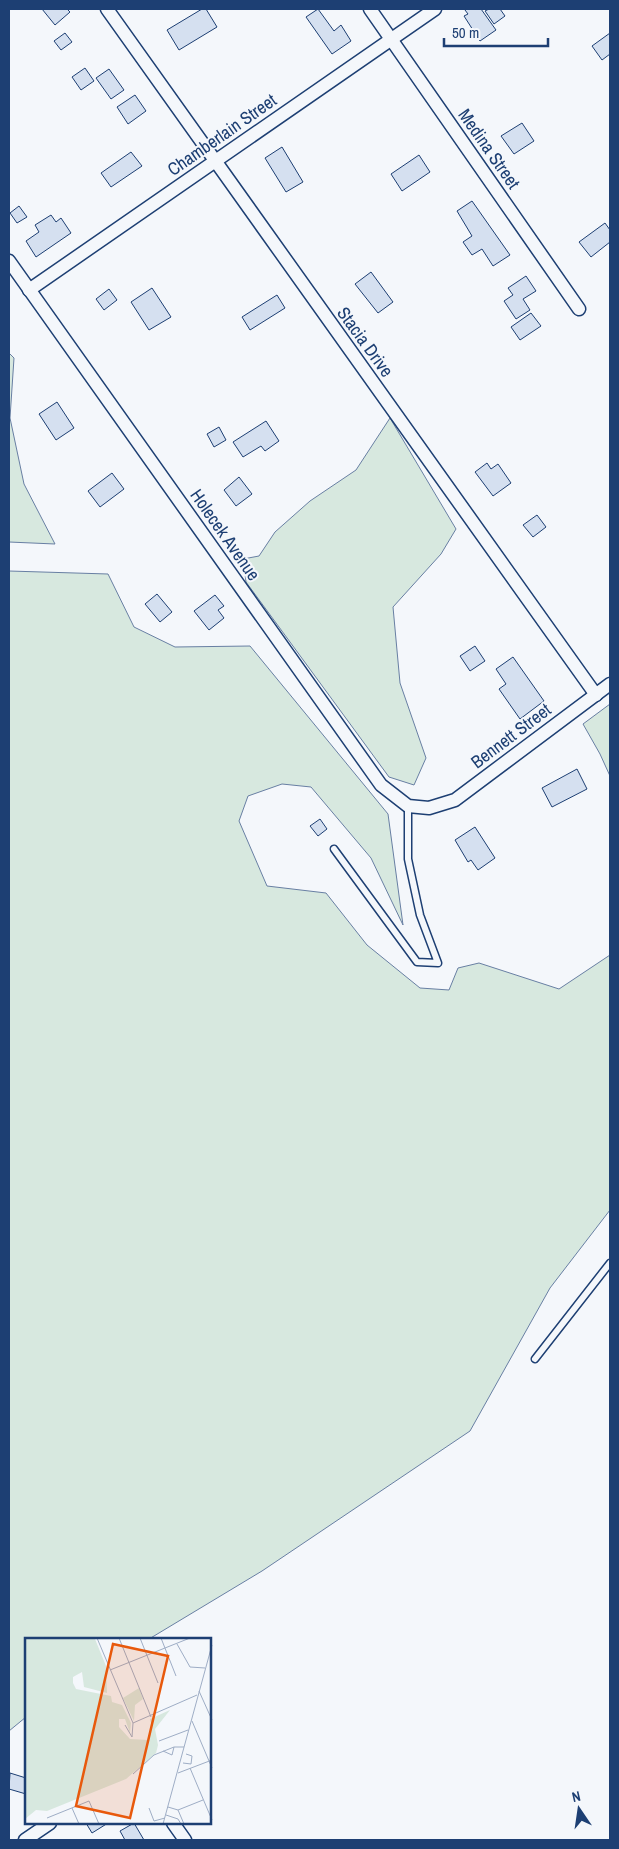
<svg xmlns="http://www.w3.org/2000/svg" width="619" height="1849" font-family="'Archivo Narrow',sans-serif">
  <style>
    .green { fill: #d7e8df; stroke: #687fa3 }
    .building { fill: #d5e0f0; stroke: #1d3f73 }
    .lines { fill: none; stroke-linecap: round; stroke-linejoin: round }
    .lane-casing { stroke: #1d3f73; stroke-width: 9 }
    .street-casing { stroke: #1d3f73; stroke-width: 15 }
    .lane { stroke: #f4f7fb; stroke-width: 6 }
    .street { stroke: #f4f7fb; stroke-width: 12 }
    .labels { text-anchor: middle; stroke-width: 4; stroke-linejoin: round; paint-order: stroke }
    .street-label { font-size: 18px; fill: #1d3f73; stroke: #f4f7fb }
    .inset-road { fill: none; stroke: #9eadc5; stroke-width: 1 }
    .view { fill: #e8590c; fill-opacity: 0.15; stroke: #e8590c; stroke-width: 2.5 }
    .inset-edge { fill: none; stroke: #1d3f73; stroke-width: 2.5 }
  </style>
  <rect width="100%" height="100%" fill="#f4f7fb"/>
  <g class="green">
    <path d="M9,353l5,5 -4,60 14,66 31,60 -46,-2z"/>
    <path d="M390,418l66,111 -15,25 -48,53 7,76 26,75 -12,27 -25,-8 -143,-195 -3,-23 16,-3 16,-24 35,-31 46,-31z"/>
    <path d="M9,571l99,3 26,53 41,20 75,-1 138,168 15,111 -32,-67 -60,-71 -29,-3 -34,12 -9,25 28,65 59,7 41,52 53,43 29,2 9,-22 21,-5 80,26 51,-34v255l-60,78 -80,143 -208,140 -113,68h-123v78l-17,14z"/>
    <path d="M610,704v72l-10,-22 -17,-30z"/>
  </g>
  <g class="building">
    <path d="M42,9h25l3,3 -15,13z"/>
    <path d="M202,9h4l11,18 -38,23 -12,-20z"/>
    <path d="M318,9l16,22 7,-6 10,16 -19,13 -26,-37z"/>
    <path d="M467,9h14l15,21 -16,11 -16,-25 4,-2 -3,-4z"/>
    <path d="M489,9h11l5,7 -11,8 -9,-13z"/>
    <path d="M65,33l7,9 -11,8 -7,-9z"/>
    <path d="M610,33v21l-8,6 -10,-14z"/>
    <path d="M85,68l9,13 -13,9 -9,-13z"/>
    <path d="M109,69l15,21 -13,9 -15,-21z"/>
    <path d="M135,95l11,16 -18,13 -11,-17z"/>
    <path d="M522,123l12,18 -20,13 -13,-18z"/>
    <path d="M282,147l21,35 -17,10 -21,-34z"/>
    <path d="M131,152l11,14 -31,21 -10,-14z"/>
    <path d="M419,155l11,17 -28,19 -11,-17z"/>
    <path d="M472,201l38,54 -17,11 -11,-17 -10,6 -9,-13 9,-6 -15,-25z"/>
    <path d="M19,206l8,11 -10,6 -7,-10z"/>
    <path d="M51,215l5,7 5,-4 10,15 -35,24 -10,-16 13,-9 -4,-7z"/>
    <path d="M605,223l5,7v12l-19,15 -12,-15z"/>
    <path d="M371,272l22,30 -15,11 -23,-29z"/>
    <path d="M526,276l10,15 -13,8 7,11 -14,9 -12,-18 9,-6 -5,-7z"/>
    <path d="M152,288l19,29 -22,13 -18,-28z"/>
    <path d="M109,289l8,11 -13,10 -8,-11z"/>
    <path d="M277,295l8,13 -35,22 -8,-13z"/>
    <path d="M531,313l10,13 -21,14 -9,-13z"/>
    <path d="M57,402l17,26 -18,12 -17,-26z"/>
    <path d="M266,421l13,20 -14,10 -4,-5 -18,11 -10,-15z"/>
    <path d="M219,427l7,13 -12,7 -7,-13z"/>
    <path d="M487,463l4,6 7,-5 13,19 -18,13 -18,-24z"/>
    <path d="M112,473l12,16 -24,18 -12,-16z"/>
    <path d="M239,477l13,17 -16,12 -12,-16z"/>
    <path d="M537,515l9,12 -13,10 -10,-12z"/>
    <path d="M157,594l15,18 -12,10 -15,-18z"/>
    <path d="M215,595l9,11 -6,4 6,8 -15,12 -15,-19z"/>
    <path d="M475,646l10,15 -15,10 -10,-15z"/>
    <path d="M513,657l31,44 -24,18 -21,-30 7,-5 -10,-15z"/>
    <path d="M577,769l10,20 -35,18 -10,-19z"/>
    <path d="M320,819l7,10 -9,7 -8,-10z"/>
    <path d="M475,827l20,31 -17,12 -7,-10 -3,2 -13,-22z"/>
    <path d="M10,1773l16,5v16l-17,-5z"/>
    <path d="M86,1823h22l-16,10z"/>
    <path d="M134,1823l10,17h-19l-5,-9z"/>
  </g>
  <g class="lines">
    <defs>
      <g id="lane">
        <path d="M334,849l83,113 21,1 -18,-48 -12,-56v-53"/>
        <path d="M535,1359l75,-96"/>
      </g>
      <g id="street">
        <path d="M107,9l489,686"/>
        <path d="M370,9l209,300"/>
        <path d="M9,261l372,524 27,21 21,2 26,-8 155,-116"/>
        <path d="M29,290l406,-281"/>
        <path d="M173,1823l12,17"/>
        <path d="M25,1840l25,-17"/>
      </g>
    </defs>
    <use href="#lane" class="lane-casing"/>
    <use href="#street" class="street-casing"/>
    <use href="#lane" class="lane"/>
    <use href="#street" class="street"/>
  </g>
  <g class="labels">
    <g class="street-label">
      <text transform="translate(222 135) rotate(-35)" y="6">Chamberlain Street</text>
      <text transform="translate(489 149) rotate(55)" y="6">Medina Street</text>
      <text transform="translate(365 342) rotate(54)" y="6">Stacia Drive</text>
      <text transform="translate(225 535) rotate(55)" y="6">Holecek Avenue</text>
      <text transform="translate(511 736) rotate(-37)" y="6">Bennett Street</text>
    </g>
  </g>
  <g transform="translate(25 1638)">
    <rect width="186" height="186" fill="#f4f7fb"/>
    <path d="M0,0l70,1 11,27 1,27 -23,-6 -2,-15 -9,5v6l3,6 35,7 1,6 10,3 9,18 -1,10 -5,-14h-6v8l11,12 18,1 4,-13 -2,-8 20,-9 -15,19 3,16 -2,8 -30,26 -79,32 -11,-1 -11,9zM114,50l4,11 -8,6 -1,16 -11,-23z" fill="#d7e8df"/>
    <path class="inset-road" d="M72,0l36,85 64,-28M94,0l32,79M115,0l18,45M136,0l15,38M152,6l13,23 15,1M85,32l80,-32M174,53l13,29M167,83l20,47M100,87l7,12 1,-14M134,103l29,-11M138,113l9,4 2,-8M158,125l8,1 1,-8 -6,-2M165,130l22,52M153,135l34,-13M108,136l21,-19 20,-8h10M143,169l10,3 6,14M47,170l7,16M124,170l5,13 11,-3M153,172l25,-10M141,177l12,4 3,5M22,180l42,-17 10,23M138,186l49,-179"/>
    <path class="view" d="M88,6l55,12 -38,162 -54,-12z"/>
    <rect width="186" height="186" class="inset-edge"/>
  </g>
  <rect width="619" height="1849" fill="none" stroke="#1d3f73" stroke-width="20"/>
  <g transform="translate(579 1809) rotate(347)" stroke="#f4f7fb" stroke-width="4" paint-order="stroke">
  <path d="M0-4L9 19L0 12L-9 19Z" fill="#1d3f73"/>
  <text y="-8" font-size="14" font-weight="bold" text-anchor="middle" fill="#1d3f73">N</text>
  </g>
  <path d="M444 38v8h104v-8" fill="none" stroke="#1d3f73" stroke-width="2.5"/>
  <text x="452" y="38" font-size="15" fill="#1d3f73" stroke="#f4f7fb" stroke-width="4" paint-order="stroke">50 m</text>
</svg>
